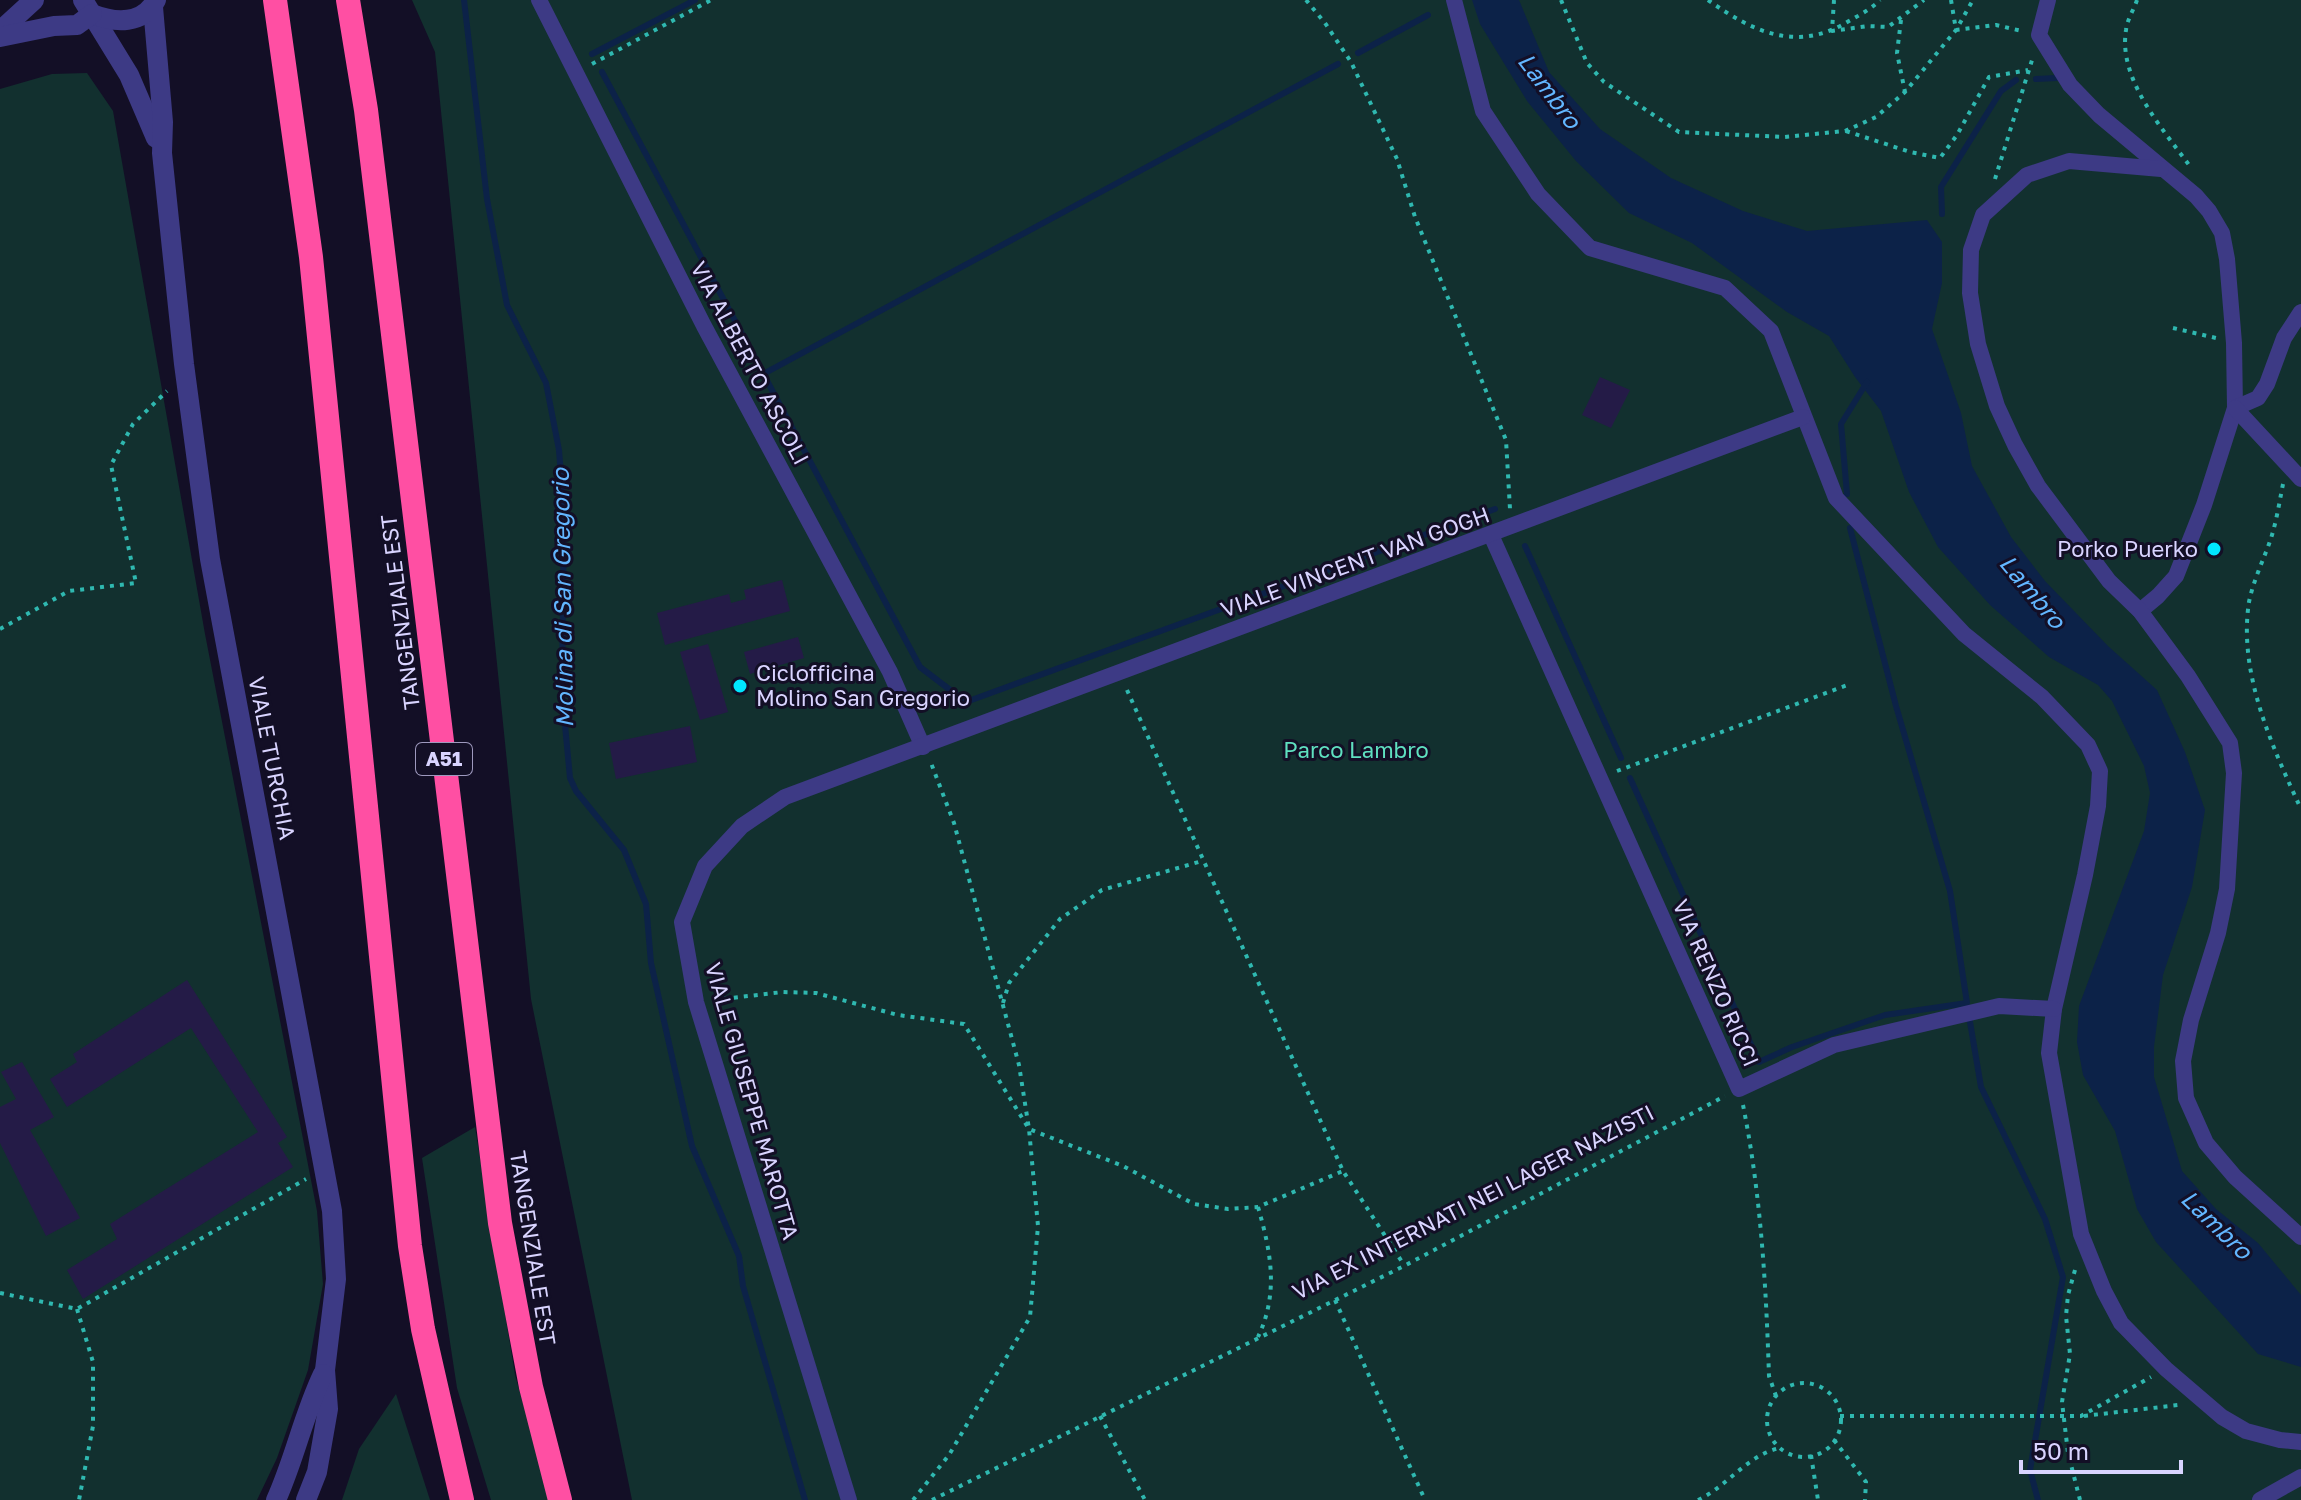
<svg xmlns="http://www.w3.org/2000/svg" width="2301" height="1500" font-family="'Golos Text',sans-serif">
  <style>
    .green { fill: #12302f }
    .water { fill: #0c2248 }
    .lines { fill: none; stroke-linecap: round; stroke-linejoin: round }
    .stream { stroke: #0c2248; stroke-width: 6 }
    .building { fill: #241b47 }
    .path { stroke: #2fb8b0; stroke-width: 4; stroke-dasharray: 4 6; stroke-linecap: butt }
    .pedestrian { stroke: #3d3a85; stroke-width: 16 }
    .minor { stroke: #3d3a85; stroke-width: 20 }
    .motorway { stroke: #ff4fa3; stroke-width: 24 }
    .poi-dot { fill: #00e5ff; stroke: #130f26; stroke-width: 3 }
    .labels { text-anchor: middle; stroke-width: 6; stroke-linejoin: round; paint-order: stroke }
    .shield { fill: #130f26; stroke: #9e99be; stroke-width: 2 }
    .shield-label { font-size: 20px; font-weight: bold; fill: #d9d4ff }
    .street-label { font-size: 22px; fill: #d9d4ff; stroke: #130f26 }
    .poi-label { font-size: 22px; fill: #d9d4ff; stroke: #130f26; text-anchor: end }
    .park-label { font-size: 22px; fill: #5fe0c0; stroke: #130f26 }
    .water-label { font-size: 24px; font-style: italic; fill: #62b6ff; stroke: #130f26 }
  </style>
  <rect width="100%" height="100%" fill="#130f26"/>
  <g class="green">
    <path d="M412,0h1889v1500h-1669l-101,-501 -96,-947z"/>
    <path d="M87,73l26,38 92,523 112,577 6,73 -15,86 -31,88 -20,42h-257v-1411l52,-15z"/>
    <path d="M475,1127l40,248 36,125h-60l-34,-112 -35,-230z"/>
    <path d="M396,1394l34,106h-88l17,-51z"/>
  </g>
  <path class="water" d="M1472,0h47l30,72 51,57 71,49 72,33 64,20 120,-11 15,22v41l-10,46 29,84 11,53 39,71 34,44 63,65 49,44 28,62 20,58 -13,77 -29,88 -9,72v30l28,94 34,38 42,34 43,52v72l-43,-13 -102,-112 -19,-33 -22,-78 -32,-56 -6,-33 2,-36 65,-175 6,-38 -6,-27 -32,-65 -14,-16 -49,-28 -59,-52 -52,-58 -29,-55 -28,-81 -26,-34 -26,-41 -42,-24 -95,-69 -63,-30 -53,-52 -49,-60 -47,-77z"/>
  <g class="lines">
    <g class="stream">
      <path d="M464,0l23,199 20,106 39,78 13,67 5,64 -2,179 8,85 6,13 48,59 22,54 5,59 41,183 47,110 4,30 62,214"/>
      <path d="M1358,53l70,-38"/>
      <path d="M592,54l103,-54"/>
      <path d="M602,72l318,595 46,35 529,-193"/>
      <path d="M2036,79l21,-1"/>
      <path d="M1942,214l-1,-27 60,-96 15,-11"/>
      <path d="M763,374l575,-310"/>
      <path d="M1847,494l-6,-70 26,-42"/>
      <path d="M1525,546l96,212"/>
      <path d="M1630,778l129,284 33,-15 93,-32 82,-12 -17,-112 -54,-185 -46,-178"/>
      <path d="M1970,1022l11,65 64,132 18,58 -33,193 8,30"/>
    </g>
  </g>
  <g class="building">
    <path d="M1600,377l30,13 -19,38 -29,-13z"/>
    <path d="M782,580l8,31 -125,34 -8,-32 72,-19 2,9 15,-4 -2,-9z"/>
    <path d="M798,637l6,21 -54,16 -6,-22z"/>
    <path d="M708,644l20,68 -28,8 -20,-68z"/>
    <path d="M690,726l7,36 -81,17 -7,-36z"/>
    <path d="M187,980l100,157 -9,6 15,24 -210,132 -16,-29 50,-31 -7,-15 148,-92 -67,-104 -124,79 -17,-28 27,-17 -4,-8z"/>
    <path d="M22,1062l32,55 -24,13 50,88 -34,18 -46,-93v-36l16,-8 -15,-27z"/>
  </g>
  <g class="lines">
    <g class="path">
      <path d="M1306,0l19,23 26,39 46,97 18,58 91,223 4,69"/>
      <path d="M1561,0l26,63 17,19 75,50 105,5 61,-6 31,-14 29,-25 51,-62 17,-30"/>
      <path d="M1708,0c45,32 89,53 141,21 11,-6 22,-12 31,-21"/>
      <path d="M1834,0l-2,31 36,-5 20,1 36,-27"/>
      <path d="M1951,0l5,30 40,-5 26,6"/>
      <path d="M2137,0c-3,9 -10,20 -11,30 -8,49 36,98 63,135"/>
      <path d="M1901,20l-4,33 8,39"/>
      <path d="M592,64l119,-64"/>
      <path d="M1846,131l64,21 30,6 17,-23 32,-58 39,-7"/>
      <path d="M1995,179l38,-122"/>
      <path d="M2173,328l43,10"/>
      <path d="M2283,484c-4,20 -7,41 -14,60 -7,19 -16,38 -20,58 -11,71 23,144 52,207"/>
      <path d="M0,629l69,-38 67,-8 -25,-118 22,-41 34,-33"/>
      <path d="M1127,690l216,481 61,94"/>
      <path d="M1617,771l233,-87"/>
      <path d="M714,1000l69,-8 33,1 82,22 66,9 65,105 94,37 71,38 34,5 30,-2 85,-36"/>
      <path d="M1003,1003l6,-20 51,-64 42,-29 100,-29"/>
      <path d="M1743,1105c18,90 23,180 26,271l7,20"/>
      <path d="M1258,1207c13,45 21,86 0,130"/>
      <path d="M2075,1270l-7,25 -2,21 4,38 -8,48 6,51 12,47"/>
      <path d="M0,1293l77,16 229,-130"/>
      <path d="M1335,1300l90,200"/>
      <path d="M77,1309l16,53v64l-14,74"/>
      <circle cx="1804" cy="1420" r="37"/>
      <path d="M1100,1416l45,84"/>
      <path d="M1840,1416h241l70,-39"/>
      <path d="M2084,1416l94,-11"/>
      <path d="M1834,1440l32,42 -1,18"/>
      <path d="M1811,1455l7,45"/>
      <path d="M913,1500l36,-45 81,-138 8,-91 -9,-97 -10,-64 -65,-242 -23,-60"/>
      <path d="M932,1500l472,-234 321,-170"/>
      <path d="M1698,1500c30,-14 49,-45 82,-52"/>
    </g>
    <g class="pedestrian">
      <path d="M539,0l165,326 186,346 33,75"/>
      <path d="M1454,0l29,111 55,83 52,54 135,40 46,43 65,167 128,136 78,63 46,48 12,26 -2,35 -13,69 -31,134 -5,44 32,181 23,57 17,32 45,46 56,48 24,14 34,9 21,2"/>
      <path d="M2048,0l-9,35 31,50 29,30 97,81 13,15 13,22 5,26 7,84 1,65 -31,97 -28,71 -18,20 -18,15"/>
      <path d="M2161,169l-92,-8 -42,14 -44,40 -12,35 -1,43 8,51 19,62 18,39 23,41 71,95 31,30 48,65 42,67 4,30 -7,116 -9,44 -27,87 -8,41 3,37 20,45 29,34 66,60"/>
      <path d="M2235,408l23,-10 9,-14 17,-46 17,-26"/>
      <path d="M2235,408l66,71"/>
      <path d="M1491,535l248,554 95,-44 165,-39 55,3"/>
      <path d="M849,1500l-153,-498 -14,-80 23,-56 37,-40 43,-29 1018,-380"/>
      <path d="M2260,1500l41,-23"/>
    </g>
    <g class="minor">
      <path d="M83,0l46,75 27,63"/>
      <path d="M153,7l10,115 -1,31 22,211 26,195 122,652 4,68 -11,91 3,39 -11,63 -11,28"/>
      <path d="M92,14c23,9 51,11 64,-14"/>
      <path d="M0,31l34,-31"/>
      <path d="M0,37l54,-11 23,-1 15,-11"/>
      <path d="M276,1500c19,-42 27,-84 47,-126"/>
    </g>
    <g class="motorway">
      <path d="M275,0l36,257 99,989 13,83 39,171"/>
      <path d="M348,0l18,110 134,1113 31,164 29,113"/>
    </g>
  </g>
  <g class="poi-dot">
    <circle cx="2214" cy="549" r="8"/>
    <circle cx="740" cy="686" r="8"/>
  </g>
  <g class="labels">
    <rect class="shield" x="416" y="743" width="56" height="32" rx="6"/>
    <g class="shield-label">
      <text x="444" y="766">A51</text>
    </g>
    <g class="street-label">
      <text transform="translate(750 363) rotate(62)" y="8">VIA ALBERTO ASCOLI</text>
      <text transform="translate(1355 562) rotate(-20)" y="8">VIALE VINCENT VAN GOGH</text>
      <text transform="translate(400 612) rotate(-97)" y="8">TANGENZIALE EST</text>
      <text transform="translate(272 758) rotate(79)" y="8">VIALE TURCHIA</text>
      <text transform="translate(1716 983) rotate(66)" y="8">VIA RENZO RICCI</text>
      <text transform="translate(752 1101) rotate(74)" y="8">VIALE GIUSEPPE MAROTTA</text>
      <text transform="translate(1473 1202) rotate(-27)" y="8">VIA EX INTERNATI NEI LAGER NAZISTI</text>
      <text transform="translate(533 1248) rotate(81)" y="8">TANGENZIALE EST</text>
    </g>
    <g class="poi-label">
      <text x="2198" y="557">Porko Puerko</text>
      <text x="756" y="681" text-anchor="start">Ciclofficina<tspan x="756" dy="25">Molino San Gregorio</tspan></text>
    </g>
    <g class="park-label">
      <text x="1356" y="758">Parco Lambro</text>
    </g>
    <g class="water-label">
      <text transform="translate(1549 91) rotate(53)" y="8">Lambro</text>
      <text transform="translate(2032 592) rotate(50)" y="8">Lambro</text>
      <text transform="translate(563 598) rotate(-91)" y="8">Molina di San Gregorio</text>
      <text transform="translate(2216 1225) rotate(44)" y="8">Lambro</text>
    </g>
  </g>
  <path d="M2021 1460v12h160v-12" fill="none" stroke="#d9d4ff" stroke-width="4"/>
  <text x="2033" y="1460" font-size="24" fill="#d9d4ff" stroke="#130f26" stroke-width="6" paint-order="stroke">50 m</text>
</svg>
